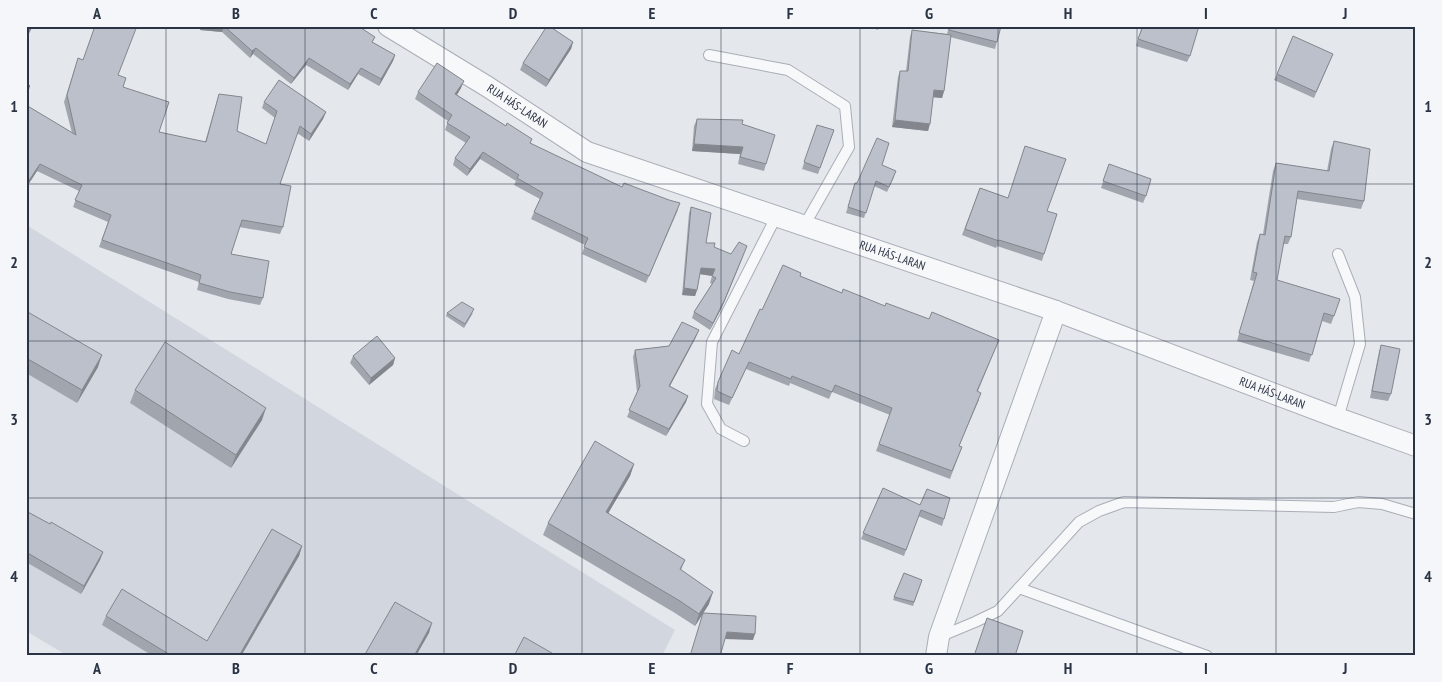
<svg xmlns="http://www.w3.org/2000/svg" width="1442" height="682" font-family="'PT Sans Narrow',sans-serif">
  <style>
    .built { fill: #d2d6de }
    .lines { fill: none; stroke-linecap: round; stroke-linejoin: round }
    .lane-casing { stroke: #a9aeb7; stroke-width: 12 }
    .street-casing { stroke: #a9aeb7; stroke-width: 22 }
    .lane { stroke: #f7f8fa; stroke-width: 10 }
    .street { stroke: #f7f8fa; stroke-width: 20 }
    .wall { fill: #a1a5ae }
    .shaded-wall { fill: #83868d }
    .building { fill: #bbc0ca; stroke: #83868d }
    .grid { fill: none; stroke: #2b3445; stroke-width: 1; stroke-opacity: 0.55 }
    .labels { text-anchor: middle; stroke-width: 4.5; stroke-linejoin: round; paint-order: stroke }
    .street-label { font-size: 12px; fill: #2b3445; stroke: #f4f6f9 }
    .neatline { fill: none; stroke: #2b3445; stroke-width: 2 }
    .grid-label { font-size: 16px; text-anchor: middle; font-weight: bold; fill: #2b3445 }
  </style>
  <rect width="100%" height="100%" fill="#e4e7ec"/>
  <path class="built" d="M28,226l647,404 -13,26h-594l-42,-25v-403z"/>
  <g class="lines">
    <defs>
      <g id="lane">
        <path d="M709,55l79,15 57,36 4,41 -45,79"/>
        <path d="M1338,418l22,-74 -5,-47 -17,-43"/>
        <path d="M744,441l-23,-12 -14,-25 5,-62 64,-125"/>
        <path d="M1019,588l188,68"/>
        <path d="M939,637l36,-15 23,-11 81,-89 20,-11 25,-9 210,5 24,-5 24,2 34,10"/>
      </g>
      <g id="street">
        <path id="s1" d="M388,26l100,61 99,65 469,159 282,107 78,28"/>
        <path d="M936,656l3,-19 117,-326"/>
      </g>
    </defs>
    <use href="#lane" class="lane-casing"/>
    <use href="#street" class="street-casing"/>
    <use href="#lane" class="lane"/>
    <use href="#street" class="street"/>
  </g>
  <g class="wall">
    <path d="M201,26h143l51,29 -2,6 -14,25 -21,-12 -10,16 -42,-25 -15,19 -38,-30 -3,4 -28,-26 -22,-2z"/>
    <path d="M868,26h11l-1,4z"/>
    <path d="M949,26h52l-6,23 -45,-12 -6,54 -2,7 -9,-1 -5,34 -36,-4 6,-50 2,-6h6l4,-34 2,-7 35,4z"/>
    <path d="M1142,26l48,30 -3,6 -51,-16z"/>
    <path d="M573,42l-2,7 -25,38 -26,-17 3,-7z"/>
    <path d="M1333,54l-19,44 -40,-18 3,-6z"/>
    <path d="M78,58l41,17 4,12 36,45 46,10 14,-48 18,37 29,13 9,-26 -13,-10 2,-6 62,10 -3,7 -14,22 -12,-8 -17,51 3,43 -3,7 -41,-7 -8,27 32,44 -3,7 -32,-6 -31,-9 2,-8 -100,-35 9,-25 -35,-15 6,-16 -42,-20 -11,17v-83l46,28 -8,-31z"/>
    <path d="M461,88l-4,7 49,31 26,13 -2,4 92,44 56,23 -32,73 -64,-29 3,-9 -54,-26 9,-20 -26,-14 2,-4 -36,-22 -13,17 -14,-11 2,-7 11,-15 -21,-13 3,-9 -33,-22 3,-7z"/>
    <path d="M697,119l45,5 24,40 -2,7 -26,-7 2,-10 -48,-3 2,-25z"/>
    <path d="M817,125l17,5 -16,44 -16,-5z"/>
    <path d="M1334,141l30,60 -3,8 -64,-10 -6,38 -3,7h-5l-6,36 57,36 -3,8 -9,-3 -13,41 -72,-21 17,-60 -4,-1 7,-38 3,-8h3l10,-63 3,-8 51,8 4,-22z"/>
    <path d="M1109,164l37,32 -3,7 -42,-15z"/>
    <path d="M882,165l12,12 -7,15 -13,-6 -10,32 -18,-5 9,-30h2z"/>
    <path d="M980,188l28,10 39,13 -3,43 -2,7 -45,-15 -1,2 -34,-13z"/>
    <path d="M691,207l15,36 8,4 9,58 -13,25 -18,-12 2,-6 18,-28 -2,-1 2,-7 -12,-2 -3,16 -2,6 -13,-1 7,-82z"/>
    <path d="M800,276l42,17 43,13 111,41 -18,44 1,9 -20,46 3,1 -12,32 -74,-28 14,-36 -58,-23 -3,7 -39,-16 -1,3 -43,-17 -17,36 -15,-6 1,-10 3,-7 21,-28 23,-44z"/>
    <path d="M26,311l72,56 -21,36 -51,-30z"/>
    <path d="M447,313h26l-9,15 -18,-12z"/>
    <path d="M696,337l-26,49 18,10 -2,6 -20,34 -39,-19 10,-25 -4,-35 2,-7 34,-4z"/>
    <path d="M1381,345l10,49 -3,7 -18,-3 9,-46z"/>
    <path d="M353,356l42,2 -2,7 -24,20 -19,-22z"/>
    <path d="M135,390l127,30 -31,48 -101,-65z"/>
    <path d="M634,464l-4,12 -22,37 77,47 -4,10 28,34 -14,22 -20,-13 -132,-78 5,-12z"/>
    <path d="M883,488l61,31 -2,7 -24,-10 -14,40 -43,-17z"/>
    <path d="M26,511l24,13 53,28 -3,8 -19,34 -55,-32z"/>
    <path d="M302,546l-3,10 -58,100h-88l-51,-31 4,-9 101,25z"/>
    <path d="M904,573l18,7 -9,26 -20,-6z"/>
  </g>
  <g class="shaded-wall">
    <path d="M32,26h1l-7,13v-3z"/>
    <path d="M202,26h22l-2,6 -22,-2z"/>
    <path d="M573,42l-2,7 -25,38 3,-7z"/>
    <path d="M256,48l-3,6 -3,4 2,-7z"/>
    <path d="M395,55l-2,6 -14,25 2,-7z"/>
    <path d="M309,58l-3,7 -15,19 3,-6z"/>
    <path d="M361,68l-3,6 -10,16 2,-6z"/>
    <path d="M464,81l-3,7 -8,13 2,-7z"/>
    <path d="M30,86l-2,7 -2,2v-5z"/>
    <path d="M934,90l10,1 -2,7 -11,-1z"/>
    <path d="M326,112l-3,7 -14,22 2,-7z"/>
    <path d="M895,120l35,4 -2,7 -36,-4z"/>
    <path d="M694,144l49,3 -3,7 -48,-3z"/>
    <path d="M483,152l-3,7 -13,17 3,-7z"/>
    <path d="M40,164l-3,7 -11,17v-3z"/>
    <path d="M745,252l-22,53 -13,25 3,-7z"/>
    <path d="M701,268l14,1 -2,7 -14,-2z"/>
    <path d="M684,288l13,2 -2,6 -13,-1z"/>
    <path d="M699,330l-3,7 -30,56 3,-7z"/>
    <path d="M102,355l-4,12 -21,36 5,-13z"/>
    <path d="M395,358l-2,7 -24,20 2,-7z"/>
    <path d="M688,396l-2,6 -20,34 3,-7z"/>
    <path d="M266,408l-4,12 -31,48 5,-13z"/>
    <path d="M634,464l-4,12 -28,48 4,-12z"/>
    <path d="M302,546l-3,10 -58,100h-2z"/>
    <path d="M103,552l-3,8 -19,34 3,-8z"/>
    <path d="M713,592l-4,12 -14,22 4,-12z"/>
    <path d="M432,623l-3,10 -13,23h-2z"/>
    <path d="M727,632l28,2 -2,6 -28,-1z"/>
  </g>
  <g class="building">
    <path d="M26,26h6l-6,10z"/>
    <path d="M95,26h42l-19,49 8,3 -3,9 46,15 -10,30 47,10 13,-48 23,3 -5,34 29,13 11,-33 -13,-9 15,-22 47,32 -15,22 -11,-8 -20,58 11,2 -8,41 -41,-7 -11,34 38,7 -6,37 -33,-6 -31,-9 2,-8 -99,-35 9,-25 -36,-15 7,-15 -42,-21 -14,21v-46l2,-3h-2v-31l50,30 -9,-40 11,-37 5,2z"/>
    <path d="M224,26h120l4,3 1,-3h9l17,11 -3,5 23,13 -14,24 -20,-11 -11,16 -41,-26 -15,20 -38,-30 -4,3z"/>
    <path d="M547,26h2l24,16 -24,38 -26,-17z"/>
    <path d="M950,26h51l-4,16 -48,-12z"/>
    <path d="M1143,26h56l-9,30 -52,-17z"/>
    <path d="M912,30l39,5 -7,56 -10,-1 -4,34 -35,-4 5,-49h8z"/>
    <path d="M1293,36l40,18 -17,38 -39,-18z"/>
    <path d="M437,63l27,18 -9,13 51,32 1,-3 25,16 -2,4 92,44 2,-4 45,17 11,3 -31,73 -65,-29 4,-9 -54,-26 9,-19 -26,-15 2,-3 -36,-23 -13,17 -15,-11 15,-21 -23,-14 5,-8 -34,-23z"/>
    <path d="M26,82l4,4 -4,4z"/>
    <path d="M697,119l46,1 -1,4 33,11 -9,29 -26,-7 3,-10 -49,-3z"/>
    <path d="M817,125l17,5 -14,38 -16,-6z"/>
    <path d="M877,138l12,5 -7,22 14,6 -7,16 -13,-6 -10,32 -18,-6 7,-24h2z"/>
    <path d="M1334,141l36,8 -6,52 -66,-10 -7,46 -6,-1 -8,44 63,19 -6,17 -10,-3 -12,42 -73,-22 18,-60 -4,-1 7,-38 5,1 11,-72 53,8z"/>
    <path d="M1025,146l41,13 -19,52 10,3 -13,40 -45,-14v1l-34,-12 15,-41 28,10z"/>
    <path d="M1109,164l42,15 -5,17 -43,-15z"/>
    <path d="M691,207l20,6 -5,30h9l-1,4 17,7 8,-12 8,4 -22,53 -12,24 -19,-11 22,-34 -4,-2 3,-7 -14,-1 -4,22 -13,-2z"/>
    <path d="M783,265l18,8 -1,3 42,17 1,-4 42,17 1,-3 43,16 3,-7 67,28 -22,51 4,2 -22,53 3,1 -10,24 -73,-27 13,-36 -57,-23 -3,7 -40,-16 -1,3 -42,-17 -17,36 -15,-7 1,-9 14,-32 7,4 21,-45 2,1z"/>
    <path d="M462,302l12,7 -9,15 -18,-11z"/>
    <path d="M26,311l76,44 -20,35 -56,-32z"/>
    <path d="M682,322l17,8 -30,56 19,10 -19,33 -40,-19 11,-24 -5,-36 34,-4z"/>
    <path d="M377,336l18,22 -24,20 -18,-22z"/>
    <path d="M165,342l101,66 -30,47 -101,-65z"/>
    <path d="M1381,345l19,4 -9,45 -19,-3z"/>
    <path d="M595,441l39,23 -28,48 79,48 -5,9 33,23 -14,22 -19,-13 -132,-78z"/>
    <path d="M883,488l37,17 7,-16 23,9 -6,21 -23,-9 -15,40 -43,-17z"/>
    <path d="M26,511l24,13 1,-2 52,30 -19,34 -58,-34z"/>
    <path d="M272,529l30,17 -63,110h-67l-66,-40 16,-27 85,52z"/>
    <path d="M904,573l18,7 -8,22 -20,-5z"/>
    <path d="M395,602l37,21 -18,33h-50z"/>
    <path d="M703,613l53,3 -1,18 -28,-2 -7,24h-30z"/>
    <path d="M987,618l36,13 -8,25h-41z"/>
    <path d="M524,637l33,19h-43z"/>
  </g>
  <path class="grid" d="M166,26v630M305,26v630M444,26v630M582,26v630M721,26v630M860,26v630M998,26v630M1137,26v630M1276,26v630M26,184h1390M26,341h1390M26,498h1390"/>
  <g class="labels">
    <g class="street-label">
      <text dy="4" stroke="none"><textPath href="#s1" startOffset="152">RUA HÁS-LARAN</textPath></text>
      <text dy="4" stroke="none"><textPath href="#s1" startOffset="558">RUA HÁS-LARAN</textPath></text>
      <text dy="4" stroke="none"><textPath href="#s1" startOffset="962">RUA HÁS-LARAN</textPath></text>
    </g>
  </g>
  <rect width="1442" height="682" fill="none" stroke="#f4f6f9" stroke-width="55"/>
  <rect x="28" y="28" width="1386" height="626" class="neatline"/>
  <g class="grid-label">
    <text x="97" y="19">A</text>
    <text x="236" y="19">B</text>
    <text x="374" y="19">C</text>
    <text x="513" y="19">D</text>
    <text x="652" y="19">E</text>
    <text x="790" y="19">F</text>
    <text x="929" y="19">G</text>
    <text x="1068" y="19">H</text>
    <text x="1206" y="19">I</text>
    <text x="1345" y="19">J</text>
    <text x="14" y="112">1</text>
    <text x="1428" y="112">1</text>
    <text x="14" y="268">2</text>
    <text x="1428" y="268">2</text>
    <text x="14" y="425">3</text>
    <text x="1428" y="425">3</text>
    <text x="14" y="582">4</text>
    <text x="1428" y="582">4</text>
    <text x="97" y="674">A</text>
    <text x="236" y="674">B</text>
    <text x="374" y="674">C</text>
    <text x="513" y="674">D</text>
    <text x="652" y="674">E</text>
    <text x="790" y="674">F</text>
    <text x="929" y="674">G</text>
    <text x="1068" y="674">H</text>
    <text x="1206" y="674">I</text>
    <text x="1345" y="674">J</text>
  </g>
</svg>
